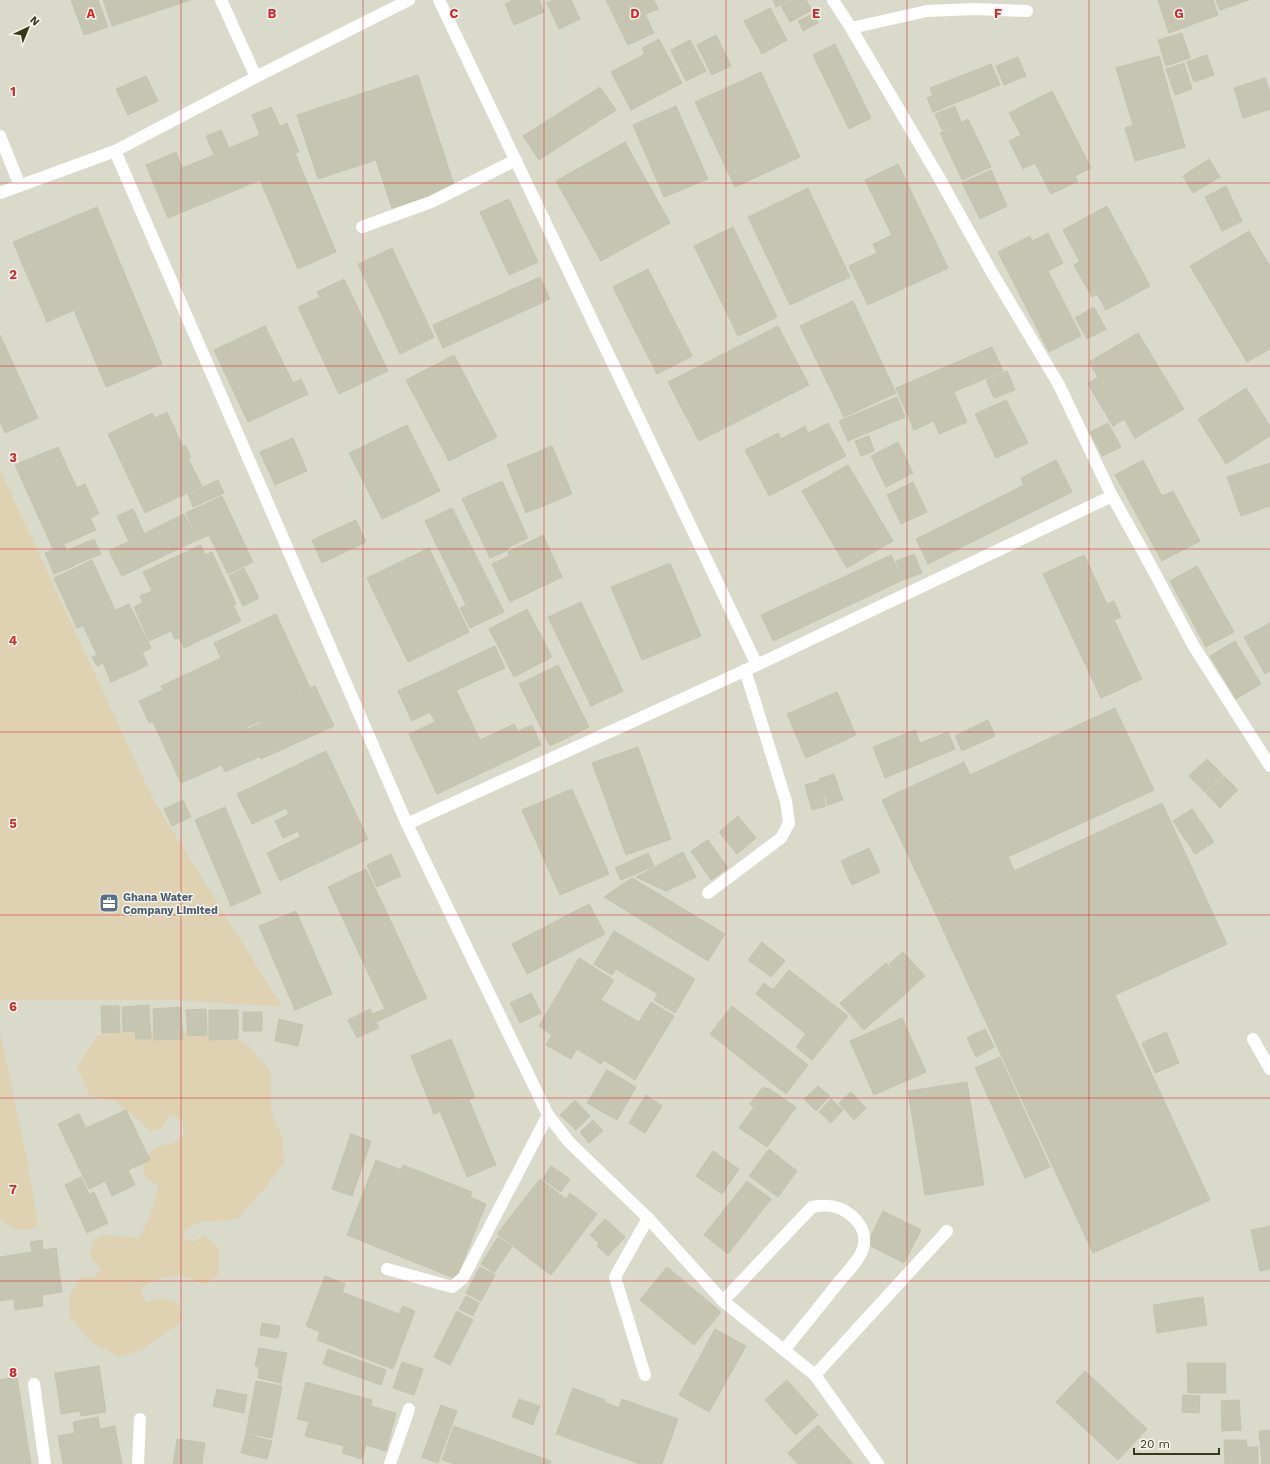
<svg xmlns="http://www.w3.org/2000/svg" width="1270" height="1464" font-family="'Work Sans',sans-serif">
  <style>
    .built { fill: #dadacb }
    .green { fill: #ded2b3 }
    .building { fill: #c5c5b2; stroke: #c3c4af }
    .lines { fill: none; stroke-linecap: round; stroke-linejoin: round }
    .service { stroke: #fff; stroke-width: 12 }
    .grid { fill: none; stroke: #d62828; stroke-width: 1; stroke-opacity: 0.55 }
    .labels { text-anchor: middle; stroke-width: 3; stroke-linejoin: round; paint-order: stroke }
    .service-label { font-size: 11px; font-weight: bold; fill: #4e5e75; stroke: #f7f6ed; text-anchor: start }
    .grid-label { font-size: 13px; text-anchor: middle; font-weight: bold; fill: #d62828; stroke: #f7f6ed; stroke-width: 3; stroke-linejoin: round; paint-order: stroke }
  </style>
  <rect width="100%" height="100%" fill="#eaeadd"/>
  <rect class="built" x="0" y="0" width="1270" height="1464"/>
  <g class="green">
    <path d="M0,470l153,329 129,208 -105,-7h-177z"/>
    <path d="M166,1025l34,10 45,7 26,29v41l12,28 1,22 -16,22 -30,34 -25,4 -8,-1 -18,7 -4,12 11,1 10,-6 16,15 -2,26 -14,8 -23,-9 -20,3 -20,10 4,15 16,-5 18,5 3,18 -40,29 -22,7 -29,-15 -21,-24v-24l10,-16h13l8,-8 -10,-13 2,-16 13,-6 33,3 10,-19 10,-32 -16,-12 2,-17 13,-12 15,-3 12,-10 -4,-14 -11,-4 -10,14 -10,2 -13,-13 -23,-17 -25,-6 -12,-29 20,-30 24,-6 25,5z"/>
    <path d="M0,1032l28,133 10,60c-16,10 -23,4 -37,-5l-1,-2z"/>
  </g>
  <g class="building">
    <path d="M71,0h27l10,27 -24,8z"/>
    <path d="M103,0h88l-79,26z"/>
    <path d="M513,0h26l5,12 -30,13 -9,-21z"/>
    <path d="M553,0h18l9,19 -21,10 -12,-26z"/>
    <path d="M606,0h32l16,33 -26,12z"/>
    <path d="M639,0h15l4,9 -12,5z"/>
    <path d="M773,0h17l-14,7z"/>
    <path d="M793,0h13l6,10 -22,12 -9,-16z"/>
    <path d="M1158,0h55l5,15 -49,18z"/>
    <path d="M1216,0h33l-29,10z"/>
    <path d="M770,8l17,32 -25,14 -18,-33z"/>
    <path d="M813,14l5,9 -15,8 -5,-10z"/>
    <path d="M1182,33l8,25 -24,8 -8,-26z"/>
    <path d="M716,35l15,31 -19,9 -15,-30z"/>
    <path d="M659,39l23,44 -51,27 -20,-38 34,-18 -3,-6z"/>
    <path d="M690,40l16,31 -20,10 -15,-31z"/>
    <path d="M835,44l36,74 -22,11 -36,-74z"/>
    <path d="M1207,55l7,20 -20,7 -7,-20z"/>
    <path d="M1159,56l26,91 -50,14 -10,-33 8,-3 -17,-57z"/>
    <path d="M1018,57l8,19 -22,9 -8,-19z"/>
    <path d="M1184,63l8,26 -17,6 -9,-26z"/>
    <path d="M991,64l9,21 -67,27 -6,-14 6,-3 -3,-7z"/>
    <path d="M761,72l39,85 -65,30 -40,-85z"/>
    <path d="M418,75l37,113 -63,20 -16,-48 -58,19 -21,-64z"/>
    <path d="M146,76l12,25 -30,14 -12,-26z"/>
    <path d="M1265,78l5,16v15l-27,9 -9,-30z"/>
    <path d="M600,87l16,23 -77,50 -16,-24z"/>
    <path d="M1052,91l39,77 -16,8 3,5 -27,13 -16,-31 -12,6 -14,-28 12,-6 -12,-22z"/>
    <path d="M676,106l32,73 -44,18 -31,-72z"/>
    <path d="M955,106l6,16 -19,8 -7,-16z"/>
    <path d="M271,107l9,19 7,-3 12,29 -4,1 41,99 -38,17 -38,-89 -92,38 -22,-53 30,-13 6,16 32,-13 -8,-19 15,-6 8,18 31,-13 -8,-20z"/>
    <path d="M968,119l23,48 -29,13 -22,-47z"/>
    <path d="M625,142l45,81 -69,38 -45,-80z"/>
    <path d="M1209,159l11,18 -27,16 -10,-17z"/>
    <path d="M898,164l50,104 -80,37 -19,-39 28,-13 -4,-9 19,-9 -27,-55z"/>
    <path d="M991,170l16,36 -27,13 -18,-36z"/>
    <path d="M1226,186l16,35 -20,10 -17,-34z"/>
    <path d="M808,188l42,89 -60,28 -42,-88z"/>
    <path d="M509,199l29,63 -29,13 -29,-63z"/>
    <path d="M1107,206l43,80 -44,24 -9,-16 -5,3 -18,-32 6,-3 -17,-32z"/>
    <path d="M97,207l65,157 -56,23 -32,-77 -27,12 -34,-80z"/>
    <path d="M733,227l44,90 -39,19 -44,-90z"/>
    <path d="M1249,231l21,35v83l-23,13 -57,-96z"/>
    <path d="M1048,233l15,30 -15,8 33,65 -32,16 -51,-100 32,-16 2,5z"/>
    <path d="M392,248l42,89 -34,17 -42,-90z"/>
    <path d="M648,269l44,87 -35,18 -44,-87z"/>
    <path d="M540,277l10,22 -107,49 -10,-23z"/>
    <path d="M344,279l44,92 -49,23 -41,-87 22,-10 -3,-5z"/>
    <path d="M853,301l43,92 -52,24 -44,-91z"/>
    <path d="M1094,307l12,22 -19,10 -12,-21z"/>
    <path d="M265,326l28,57 8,-4 7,15 -60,28 -34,-72z"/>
    <path d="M778,326l31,59 -110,56 -31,-59z"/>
    <path d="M1138,333l46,76 -49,29 -11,-19 -11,7 -25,-42 10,-7 -9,-15z"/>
    <path d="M0,335l38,83 -33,15 -5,-11z"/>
    <path d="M992,347l11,24 -49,21 13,30 -28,12 -5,-13 -20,9 -18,-42z"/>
    <path d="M454,355l43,82 -48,24 -43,-81z"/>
    <path d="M1007,371l8,19 -21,8 -8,-18z"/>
    <path d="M1246,388l24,38v10l-44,28 -28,-45z"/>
    <path d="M897,397l8,20 -57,24 -9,-20z"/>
    <path d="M1006,400l22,43 -32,15 -21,-44z"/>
    <path d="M167,412l16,35 2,-2 6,12 -3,1 14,28 -57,27 -37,-79 44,-21 3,5z"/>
    <path d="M828,423l18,33 -77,40 -24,-46 33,-17 3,6 24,-13 3,7z"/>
    <path d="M1108,423l13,24 -19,9 -12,-24z"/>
    <path d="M407,425l33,66 -58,28 -33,-66z"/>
    <path d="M869,436l5,15 -13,5 -6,-15z"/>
    <path d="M293,438l14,33 -32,14 -15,-33z"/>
    <path d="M898,442l15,31 -27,14 -15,-31z"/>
    <path d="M552,446l20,48 -46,19 -19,-48z"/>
    <path d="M58,447l19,41 8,-4 14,30 -9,4 6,12 -43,19 -38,-84z"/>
    <path d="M1056,460l16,32 -144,72 -12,-25 108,-54 -3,-7z"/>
    <path d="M1143,460l19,36 11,-5 27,50 -38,20 -47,-86z"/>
    <path d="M1270,463v43l-29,10 -14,-39z"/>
    <path d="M848,465l45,76 -46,27 -45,-77z"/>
    <path d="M218,480l6,13 -31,14 -5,-13z"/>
    <path d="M502,481l26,57 -21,10 1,2 -18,8 -28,-59z"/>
    <path d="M913,482l14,30 -26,12 -14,-29z"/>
    <path d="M222,496l31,66 -25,12 -19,-39 -11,5 -12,-27z"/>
    <path d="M452,508l52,104 -34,16 -10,-20 6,-3 -41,-84z"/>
    <path d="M133,509l11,24 -16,7 -11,-24z"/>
    <path d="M184,514l13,26 -75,36 -13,-25z"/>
    <path d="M356,520l10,22 -44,21 -10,-23z"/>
    <path d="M543,535l19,42 -52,25 -18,-38 17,-8 -1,-4z"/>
    <path d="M94,539l7,15 -27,11 -6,-15z"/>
    <path d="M64,545l10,21 -20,8 -9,-21z"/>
    <path d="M201,545l4,10 7,-3 24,52 -3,1 8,16 -57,27 -5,-10 -4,1 -4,-8 -22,10 -15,-34 9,-5 -3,-6 12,-5 -9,-19z"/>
    <path d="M429,548l40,84 -61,30 -41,-84z"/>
    <path d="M914,554l8,19 -18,7 -8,-19z"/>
    <path d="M891,555l12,25 -130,61 -12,-26z"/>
    <path d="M1084,555l23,49 7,-3 7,16 -7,3 28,59 -41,19 -58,-124z"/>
    <path d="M92,560l23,50 -38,18 -23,-50z"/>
    <path d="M670,563l31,73 -59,24 -31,-73z"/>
    <path d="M1197,566l37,66 -28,15 -36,-66z"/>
    <path d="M244,568l15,30 -16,8 -14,-30z"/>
    <path d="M581,602l42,89 -32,15 -43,-89z"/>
    <path d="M129,604l22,44 -9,5 6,12 -37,17 -8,-19 -6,3 -5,-9 5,-2 -14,-30z"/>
    <path d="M527,609l25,48 -38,20 -25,-48z"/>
    <path d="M276,614l34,74 -8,3 4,10 -44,21 -17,-37 -9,4 -22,-46z"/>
    <path d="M1270,623v48l-5,3 -21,-37z"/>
    <path d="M1235,641l26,43 -25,15 -26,-43z"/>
    <path d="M495,646l10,22 -49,22 24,50 34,-16 4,7 14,-6 9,20 -104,49 -28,-60 26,-12 -5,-10 -18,9 -14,-30z"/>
    <path d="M221,658l15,32 9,-4 16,35 -15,6 13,30 -34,15 -3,-7 -41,18 -28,-61 -4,1 -10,-22 24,-11 -2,-4z"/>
    <path d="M558,665l31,62 -39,19 -31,-62z"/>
    <path d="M315,686l19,40 -73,33 -13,-30 59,-27 -5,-10z"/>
    <path d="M837,692l19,43 -50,23 -19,-44z"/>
    <path d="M1115,708l39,82 -146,67 -38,-82z"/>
    <path d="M988,720l7,16 -33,15 -7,-15z"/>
    <path d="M915,730l5,13 28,-11 7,17 -70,29 -12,-31z"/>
    <path d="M638,747l33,92 -45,16 -34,-92z"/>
    <path d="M326,751l42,88 -88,42 -13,-28 33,-16 -2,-6 -15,7 -8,-17 14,-7 -3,-6 -34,16 -15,-30z"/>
    <path d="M1207,759l16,16 -18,17 -16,-16z"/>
    <path d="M964,762l50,108 -81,38 -51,-108z"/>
    <path d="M834,774l9,26 -15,5 -9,-26z"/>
    <path d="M1224,776l14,14 -18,18 -14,-15z"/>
    <path d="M819,781l7,25 -14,4 -7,-25z"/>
    <path d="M572,789l37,85 -49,21 -38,-85z"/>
    <path d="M183,800l8,17 -19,9 -8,-17z"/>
    <path d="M1162,803l65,141 -112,51 95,205 -117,53 -160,-345z"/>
    <path d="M225,807l36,86 -30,13 -36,-86z"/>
    <path d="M1192,809l22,33 -19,12 -22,-33z"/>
    <path d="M738,816l18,22 -19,16 -18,-22z"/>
    <path d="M708,840l20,28 -17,12 -20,-29z"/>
    <path d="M869,848l11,24 -28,13 -11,-24z"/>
    <path d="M683,852l13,25 -30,14 -30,-14z"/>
    <path d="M648,853l6,13 -33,14 -6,-12z"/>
    <path d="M391,854l10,22 -24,11 -10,-22z"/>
    <path d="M366,869l61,129 -51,24 3,6 -22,10 -9,-18 22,-11 2,5 13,-5 -57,-122z"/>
    <path d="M632,878l93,56 -17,27 -104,-64z"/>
    <path d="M589,904l16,30 -78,40 -15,-30z"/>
    <path d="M296,911l36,83 -37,16 -36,-84z"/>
    <path d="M614,931l81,48 -20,34 -21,-13 4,-6 -42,-25 -4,6 -18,-11z"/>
    <path d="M762,942l23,19 -14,16 -23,-17z"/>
    <path d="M903,952l22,24 -15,13 -21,-25z"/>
    <path d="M579,958l35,22 -13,20 38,22 12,-20 23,14 -39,64 -31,-20 -3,4 -24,-15 -6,10 -25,-14 6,-10 -13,-9z"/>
    <path d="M886,963l24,27 -46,40 -24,-27z"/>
    <path d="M789,970l59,46 -36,44 -16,-13 10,-13 -50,-40 8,-11 9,7z"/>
    <path d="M531,993l10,20 -21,10 -10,-20z"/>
    <path d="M149,1005l2,34h-15l-1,-8 -12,1 -1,-25z"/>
    <path d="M101,1006h18l1,26 -18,1z"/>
    <path d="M732,1006l76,59 -22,29 -76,-60z"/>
    <path d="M181,1007l2,32 -29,1 -1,-31z"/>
    <path d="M206,1009l1,26 -19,1 -2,-26z"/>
    <path d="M209,1010h29v29l-29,1z"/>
    <rect x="243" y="1012" width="19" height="19"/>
    <path d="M902,1018l24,54 -52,23 -24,-54z"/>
    <path d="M279,1019l24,6 -5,21 -23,-5z"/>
    <path d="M985,1029l9,18 -18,10 -9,-19z"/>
    <path d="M1166,1032l13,31 -24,10 -13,-30z"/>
    <path d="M451,1039l24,58 -41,17 -23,-58z"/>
    <path d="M1000,1057l50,110 -25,11 -50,-110z"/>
    <path d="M607,1070l29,17 -19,33 -30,-17z"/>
    <path d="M967,1082l17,103 -59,10 -17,-104z"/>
    <path d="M818,1086l12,10 -14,15 -12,-12z"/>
    <path d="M763,1087l4,2 1,-1 28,19 -29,40 -28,-19 15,-21 -4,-3z"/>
    <path d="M851,1092l15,16 -12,12 -15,-17z"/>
    <path d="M646,1095l16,11 -17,27 -16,-10z"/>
    <path d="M831,1099l12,11 -12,13 -12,-11z"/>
    <path d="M469,1100l27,65 -29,12 -27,-66z"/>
    <path d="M575,1100l15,16 -14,14 -16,-15z"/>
    <path d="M126,1110l24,50 -22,10 7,15 -23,11 -7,-15 -16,8 -31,-65 21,-10 7,14z"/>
    <path d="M593,1120l10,11 -14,12 -9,-11z"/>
    <path d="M351,1134l20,7 -19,55 -20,-7z"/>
    <path d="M769,1149l28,22 -19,26 -29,-21z"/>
    <path d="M713,1151l26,18 -17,25 -26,-18z"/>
    <path d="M376,1160l25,10 2,-5 69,27 -2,5 16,7 -30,75 -109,-44z"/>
    <path d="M551,1166l19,13 -9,13 -18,-13z"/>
    <path d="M81,1177l8,17 5,-2 14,31 -21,10 -22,-48z"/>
    <path d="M540,1179l26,20 4,-6 27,21 -46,61 -54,-41z"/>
    <path d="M747,1181l24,18 -43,55 -24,-19z"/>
    <path d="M883,1211l38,19 -17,33 -37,-19z"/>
    <path d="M605,1219l20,18 -17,19 -11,-10 2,-3 -9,-8z"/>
    <path d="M1270,1226v43l-10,2 -9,-41z"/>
    <path d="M498,1237l14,10 -18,26 -13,-9z"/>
    <path d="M42,1240l1,10 13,-2 6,44 -20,3 1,11 -28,4 -1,-11 -14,2v-44l32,-5 -2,-10z"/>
    <path d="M480,1267l15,8 -14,26 -15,-8z"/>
    <path d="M667,1267l54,45 -27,33 -54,-45z"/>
    <path d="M325,1276l20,8 -3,8 57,22 4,-8 12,5 -22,58 -76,-29 3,-8 -14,-6z"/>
    <path d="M466,1296l13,7 -6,13 -14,-7z"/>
    <path d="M1203,1297l4,28 -50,8 -4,-28z"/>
    <path d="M457,1311l16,9 -23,45 -16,-8z"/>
    <path d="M262,1323l18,3 -2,12 -18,-3z"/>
    <path d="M715,1329l31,17 -37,66 -30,-17z"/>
    <path d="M259,1348l28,5 -6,30 -23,-5 1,-11 -4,-1z"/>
    <path d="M328,1349l58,21 -5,15 -58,-21z"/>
    <path d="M402,1362l21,7 -9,26 -21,-7z"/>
    <path d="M1187,1363h38l1,30h-38z"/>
    <path d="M99,1366l7,46 -25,4 -1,-5 -19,3 -6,-41z"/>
    <path d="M1085,1371l62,58 -29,31 -62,-58z"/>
    <path d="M17,1377l14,87h-31v-84z"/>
    <path d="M787,1380l31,35 -22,20 -31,-35z"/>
    <path d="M256,1381l26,5 -10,52 -26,-5z"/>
    <path d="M306,1382l66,18 -1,6 25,7 -10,38 -20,-6 -4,14 -20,-6 2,-7 -39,-10 4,-14 -12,-3z"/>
    <path d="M573,1388l32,12 -1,2 15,6 3,-9 56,20 -16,45h-22l-84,-30z"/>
    <path d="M217,1389l30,6 -3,18 -31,-7z"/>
    <path d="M1183,1395l17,1 -1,17 -17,-1z"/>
    <path d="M519,1399l21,7 -7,19 -21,-8z"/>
    <path d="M1239,1400l2,30 -19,1 -1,-30z"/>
    <path d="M441,1405l16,6 -19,52 -16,-6z"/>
    <path d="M98,1417l2,12 15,-3 7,38h-59l-5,-28 17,-3 -2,-11z"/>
    <path d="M818,1425l35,39h-55l-10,-11z"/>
    <path d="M454,1426l97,35 -1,3h-95l-13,-4z"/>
    <path d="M1270,1430v34h-8l-3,-33z"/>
    <path d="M246,1434l26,7 -5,18 -26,-6z"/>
    <path d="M177,1439l28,4 -3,21h-29z"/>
    <path d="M1224,1440h22l1,7h11v17h-33z"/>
  </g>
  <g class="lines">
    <g class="service">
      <path d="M221,0l35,77"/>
      <path d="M439,0l318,665"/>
      <path d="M833,0l18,28 86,146 54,97 68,114 53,111 33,59 48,90 77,121"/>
      <path d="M851,28l76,-17 48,-2 52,2"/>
      <path d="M0,136l20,50"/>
      <path d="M115,151l292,673 141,291 21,27 79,76 75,83 92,74 63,89"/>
      <path d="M0,193l115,-42 141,-74 153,-77"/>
      <path d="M362,227l69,-25 85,-42"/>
      <path d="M407,824l350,-159 355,-169"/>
      <path d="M708,893l73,-55 8,-15 -3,-22 -41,-131"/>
      <path d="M1253,1039l17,30"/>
      <path d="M387,1269l65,18 11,-9 85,-163"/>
      <path d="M723,1301l89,-94c15,-3 28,-2 40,9 10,9 15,19 11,33 -4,12 -17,24 -25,34 -18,23 -36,45 -54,67"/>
      <path d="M645,1375l-30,-98 33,-59"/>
      <path d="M815,1375l132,-144"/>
      <path d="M34,1384l11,80"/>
      <path d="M138,1464l2,-45"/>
      <path d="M390,1464l19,-55"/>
    </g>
  </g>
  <path class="grid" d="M181,0v1464M363,0v1464M544,0v1464M726,0v1464M907,0v1464M1089,0v1464M0,183h1270M0,366h1270M0,549h1270M0,732h1270M0,915h1270M0,1098h1270M0,1281h1270"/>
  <defs>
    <symbol id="office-square" viewBox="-11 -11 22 22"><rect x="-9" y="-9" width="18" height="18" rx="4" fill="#5c6f8a" stroke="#f7f6ed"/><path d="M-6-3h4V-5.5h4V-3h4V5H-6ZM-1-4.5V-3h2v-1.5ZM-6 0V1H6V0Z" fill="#fff"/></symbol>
  </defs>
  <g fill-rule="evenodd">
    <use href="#office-square" x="98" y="892" width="22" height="22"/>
  </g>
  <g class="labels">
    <g class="service-label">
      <text x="123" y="901">Ghana Water<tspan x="123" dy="13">Company Limited</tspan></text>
    </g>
  </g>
  <g class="grid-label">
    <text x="91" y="18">A</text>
    <text x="272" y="18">B</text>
    <text x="454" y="18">C</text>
    <text x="635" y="18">D</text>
    <text x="816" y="18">E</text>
    <text x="998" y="18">F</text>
    <text x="1179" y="18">G</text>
    <text x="13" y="96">1</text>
    <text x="13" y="279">2</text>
    <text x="13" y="462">3</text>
    <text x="13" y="645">4</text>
    <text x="13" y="828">5</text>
    <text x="13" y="1011">6</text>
    <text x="13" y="1194">7</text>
    <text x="13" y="1377">8</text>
  </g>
  <g transform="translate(28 28) rotate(44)" stroke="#f7f6ed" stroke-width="3" paint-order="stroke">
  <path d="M0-3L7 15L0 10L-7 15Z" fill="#353a1d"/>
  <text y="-6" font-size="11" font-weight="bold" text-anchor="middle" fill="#353a1d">N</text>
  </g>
  <path d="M1134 1448v6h85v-6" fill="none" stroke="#353a1d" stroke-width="2"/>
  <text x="1140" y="1448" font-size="12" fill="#353a1d" stroke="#f7f6ed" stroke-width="3" paint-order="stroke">20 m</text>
</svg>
